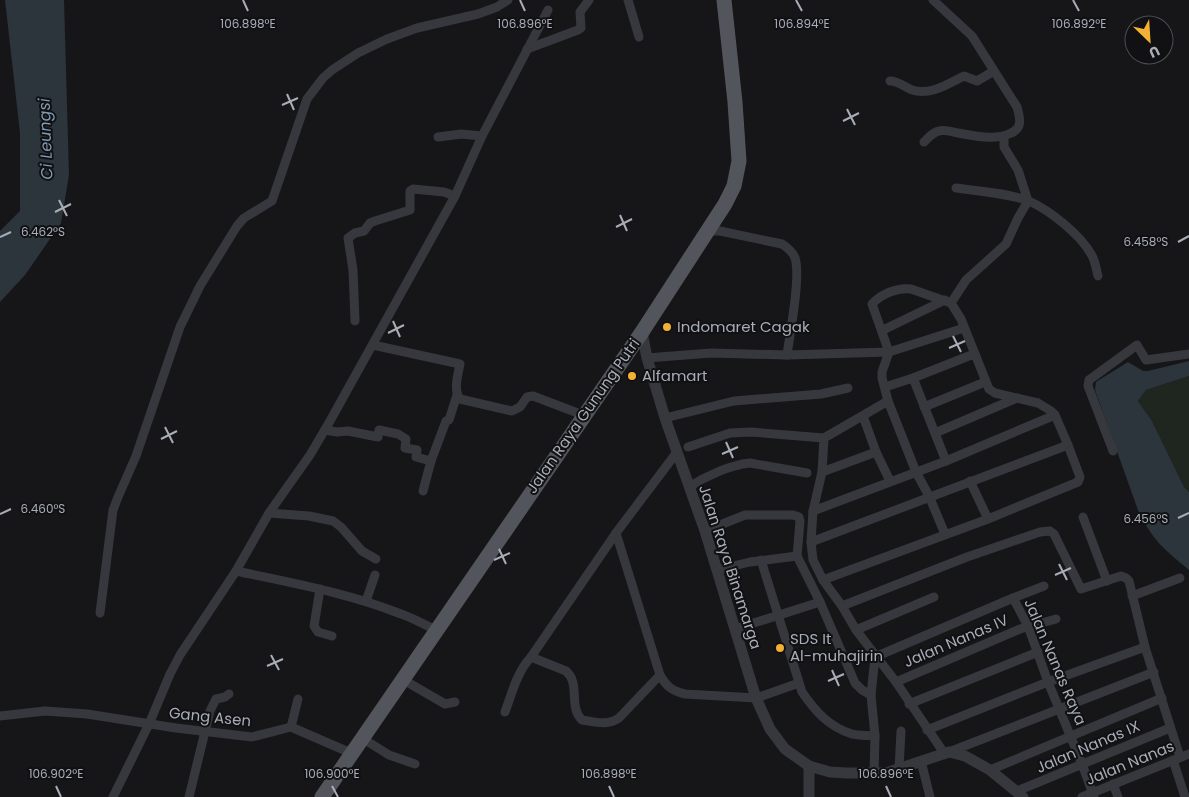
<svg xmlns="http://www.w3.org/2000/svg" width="1189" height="797" font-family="Poppins,sans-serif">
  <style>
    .green { fill: #1e261f }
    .water { fill: #2c353c }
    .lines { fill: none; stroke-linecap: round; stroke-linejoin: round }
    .minor { stroke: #37383d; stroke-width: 9 }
    .tertiary { stroke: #37383d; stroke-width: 11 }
    .primary { stroke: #53555c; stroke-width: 15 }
    .ticks { fill: none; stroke: #a8adb8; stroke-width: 2 }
    .poi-dot { fill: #f2b134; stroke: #111113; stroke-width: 2 }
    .labels { text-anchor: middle; stroke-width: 4; stroke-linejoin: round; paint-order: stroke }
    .poi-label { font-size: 15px; fill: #a8adb8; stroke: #111113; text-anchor: start }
    .street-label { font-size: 15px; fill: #a8adb8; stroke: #111113 }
    .water-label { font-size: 16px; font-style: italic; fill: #7f9bb3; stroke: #111113 }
    .ticks-label { font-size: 12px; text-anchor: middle; fill: #a8adb8; stroke: #111113; stroke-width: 4; stroke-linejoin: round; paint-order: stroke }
  </style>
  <rect width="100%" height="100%" fill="#161618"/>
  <path class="green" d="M1189,376v116l-5,-5 -32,-66 -14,-20 8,-11z"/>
  <g class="water">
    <path d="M5,0h59l5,175 -8,48 -36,52 -25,27v-71l20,-20v-78z"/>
    <path d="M1189,361v15l-43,14 -8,11 14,20 32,66 5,5v78c-26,-22 -36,-29 -51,-60l-43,-120 1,-8 3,-2 29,-18 15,9h5z"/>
  </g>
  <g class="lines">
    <g class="minor">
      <path d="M628,0l11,37"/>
      <path d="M527,49l51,-19 3,-2 -1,-16 9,-12"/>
      <path d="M890,81c9,0 14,6 22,9 18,6 36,-6 52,-14l13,5 17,-10"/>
      <path d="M438,137l23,-3 21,2"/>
      <path d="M1004,137v10l14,23 10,31"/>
      <path d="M924,142c5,-5 9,-10 15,-11 7,-2 13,1 19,2 18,3 37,8 53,0 12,-5 9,-15 6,-26l-45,-71 -39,-36"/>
      <path d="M956,188c23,3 51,5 73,13 20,9 51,33 62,53 4,6 5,14 7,22"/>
      <path d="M707,231h13l62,13c6,4 11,8 13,14 6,18 -5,75 -8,97"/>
      <path d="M951,303l15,-23 40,-36 12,-26 10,-17"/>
      <path d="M355,321l-2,-51 -5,-32 7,-5 9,-2 6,-8 5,-2 35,-11v-19l3,-2 31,3 11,4"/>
      <path d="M883,330l62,-30"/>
      <path d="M373,345l87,19c-2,10 -7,26 0,35l52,12 8,-4 7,-10 6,-1 50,19"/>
      <path d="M647,358l64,-5 76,2 102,-3 -17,-48c9,-10 26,-17 39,-15l40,14 10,16 28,70 6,4 43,10 13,8 4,4 13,30 12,32 -2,5 -90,37 -165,61"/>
      <path d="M913,378l33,83"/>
      <path d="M885,387l28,-9 61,-24"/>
      <path d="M888,401l-64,37 -2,34 -9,39 -2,31 2,18 10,20 19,26 14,24 40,52 48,71"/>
      <path d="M924,407l61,-25"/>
      <path d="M863,416l13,36 14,29"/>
      <path d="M665,418l69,-17 87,-7 27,-6"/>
      <path d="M325,430l12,2 11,-1 30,6 1,-7 19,4 8,5 -1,9 12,2 -1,7 15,4 -8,30"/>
      <path d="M935,433l82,-35"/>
      <path d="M688,447l42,-14 21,-1 73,6"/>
      <path d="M1113,451l-25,-65 1,-6 48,-35 9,15 43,-6"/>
      <path d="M431,461l15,-40 3,-1 8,-25"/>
      <path d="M822,472l54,-20"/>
      <path d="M970,481l18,38"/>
      <path d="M689,487c17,-11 41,-22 61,-24l57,10"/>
      <path d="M813,511l133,-50 109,-46"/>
      <path d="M269,513l40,3 24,5 8,6 21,24 14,8"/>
      <path d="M1083,517l24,64"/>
      <path d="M705,531l40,-16h48l6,2 1,4 -3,35"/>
      <path d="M616,533l44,142c6,11 12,16 25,19l71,4 43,-15"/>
      <path d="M945,534l-16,-38 -13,-24 -28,-71 -6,-23v-6l7,-20 75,-24"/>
      <path d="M811,542l257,-97"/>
      <path d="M761,560l41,132c13,19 27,35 50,42 7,2 16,1 23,2"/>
      <path d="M717,570l33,-8 47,-6"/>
      <path d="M236,571c56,12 112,22 165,43 12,4 24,11 35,16"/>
      <path d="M320,589l-6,37 4,6 14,4"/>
      <path d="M1132,596l48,-18"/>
      <path d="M1013,598l15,28 20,56 34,82 12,33"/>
      <path d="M366,601l9,-26"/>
      <path d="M820,602l35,81 7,7 9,5"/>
      <path d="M842,606l125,-49 73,-25 10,-1 4,3 27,55 40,-13 5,2 3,3 16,66 35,110"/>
      <path d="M100,613l13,-103 5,-13 18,-41 44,-129 20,-41 37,-60 7,-8 28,-17 35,-102 16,-21 9,-8 26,-17 29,-14 30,-11 61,-14 19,-7 11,-7"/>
      <path d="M735,629l85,-27 -23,-46"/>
      <path d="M856,630l78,-33"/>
      <path d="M531,657l35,14c15,13 2,36 16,49 14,2 25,6 37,-2l41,-43"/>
      <path d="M402,679l43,25 10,-2"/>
      <path d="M896,682l124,-53 36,-10"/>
      <path d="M909,704l129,-52"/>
      <path d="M505,712c7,-19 12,-40 26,-55l85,-124 61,-81"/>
      <path d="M0,716l45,-5 42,3 89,14 76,9 39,-10 60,26"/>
      <path d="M291,727l7,-28"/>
      <path d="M927,730l121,-48 97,-35"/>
      <path d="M362,738l27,17 26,9"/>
      <path d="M949,752l205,-80"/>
      <path d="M1173,760l12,37"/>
      <path d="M921,761l9,36"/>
      <path d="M899,769l2,-38"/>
      <path d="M990,770l172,-72"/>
      <path d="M874,774l1,-38 -4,-41 4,-38 138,-59 31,-12"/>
      <path d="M1113,784l5,13"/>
      <path d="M1017,791l153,-63"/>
      <path d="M113,797l36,-73 21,-50 10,-19 56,-84 33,-58 41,-58 20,-34 125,-225 27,-60 66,-126"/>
      <path d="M189,797l21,-86 6,-12 9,-2 4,-3"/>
      <path d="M1082,797l107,-43"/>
    </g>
    <g class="tertiary">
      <path d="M642,332l5,26 18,60 40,113 51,167 14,31 15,20 24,17 21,6 17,1h39l63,-21 16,4 25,14 33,27"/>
      <path d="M809,797v-31"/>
    </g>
    <path class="primary" d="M322,797l320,-465 83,-128 9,-18 5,-25 -4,-59 -11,-102"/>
  </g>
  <path class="ticks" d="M243,0l5,11M520,0l5,11M796,0l6,11M1073,0l6,11M287,94l7,16M282,105l16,-7M847,109l8,16M843,121l16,-8M59,200l8,16M55,212l16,-8M620,215l7,16M616,227l16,-8M0,237l11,-5M1178,242l11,-6M393,321l7,16M388,333l16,-8M953,336l8,16M949,348l16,-7M165,427l8,16M161,439l16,-8M726,442l7,16M722,454l16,-7M0,514l11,-5M1178,518l11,-5M499,549l7,15M494,560l16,-7M1059,564l8,16M1055,575l16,-7M271,655l8,15M267,666l16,-7M832,670l7,16M828,681l16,-7M56,786l5,11M332,786l6,11M609,786l5,11M886,786l5,11"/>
  <g class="poi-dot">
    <circle cx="667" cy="327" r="5"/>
    <circle cx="632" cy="376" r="5"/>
    <circle cx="780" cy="648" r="5"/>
  </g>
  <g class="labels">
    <g class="poi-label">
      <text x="677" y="332">Indomaret Cagak</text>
      <text x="642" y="381">Alfamart</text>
      <text x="790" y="644">SDS It<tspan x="790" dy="17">Al-muhajirin</tspan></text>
    </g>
    <g class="street-label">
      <text transform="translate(583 416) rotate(-55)" y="5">Jalan Raya Gunung Putri</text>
      <text transform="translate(730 567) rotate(72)" y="5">Jalan Raya Binamarga</text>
      <text transform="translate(956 641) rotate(-23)" y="5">Jalan Nanas IV</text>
      <text transform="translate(1055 662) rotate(67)" y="5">Jalan Nanas Raya</text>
      <text transform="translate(210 717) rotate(6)" y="5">Gang Asen</text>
      <text transform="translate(1088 747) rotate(-23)" y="5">Jalan Nanas IX</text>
      <text transform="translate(1130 763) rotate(-22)" y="5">Jalan Nanas</text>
    </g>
    <g class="water-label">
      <text transform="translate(45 139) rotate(-92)" y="6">Ci Leungsi</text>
    </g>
  </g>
  <g class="ticks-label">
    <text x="248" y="28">106.898°E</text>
    <text x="525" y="28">106.896°E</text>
    <text x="802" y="28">106.894°E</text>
    <text x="1079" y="28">106.892°E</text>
    <text x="43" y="236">6.462°S</text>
    <text x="1146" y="246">6.458°S</text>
    <text x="43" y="513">6.460°S</text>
    <text x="1146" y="523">6.456°S</text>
    <text x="56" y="778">106.902°E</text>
    <text x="332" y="778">106.900°E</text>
    <text x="609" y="778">106.898°E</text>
    <text x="886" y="778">106.896°E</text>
  </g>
  <g transform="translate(1149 40) rotate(155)"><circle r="24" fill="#111113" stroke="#4d4f55"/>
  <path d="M0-4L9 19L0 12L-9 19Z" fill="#f2b134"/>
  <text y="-8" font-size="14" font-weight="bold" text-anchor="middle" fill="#a8adb8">U</text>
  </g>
</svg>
